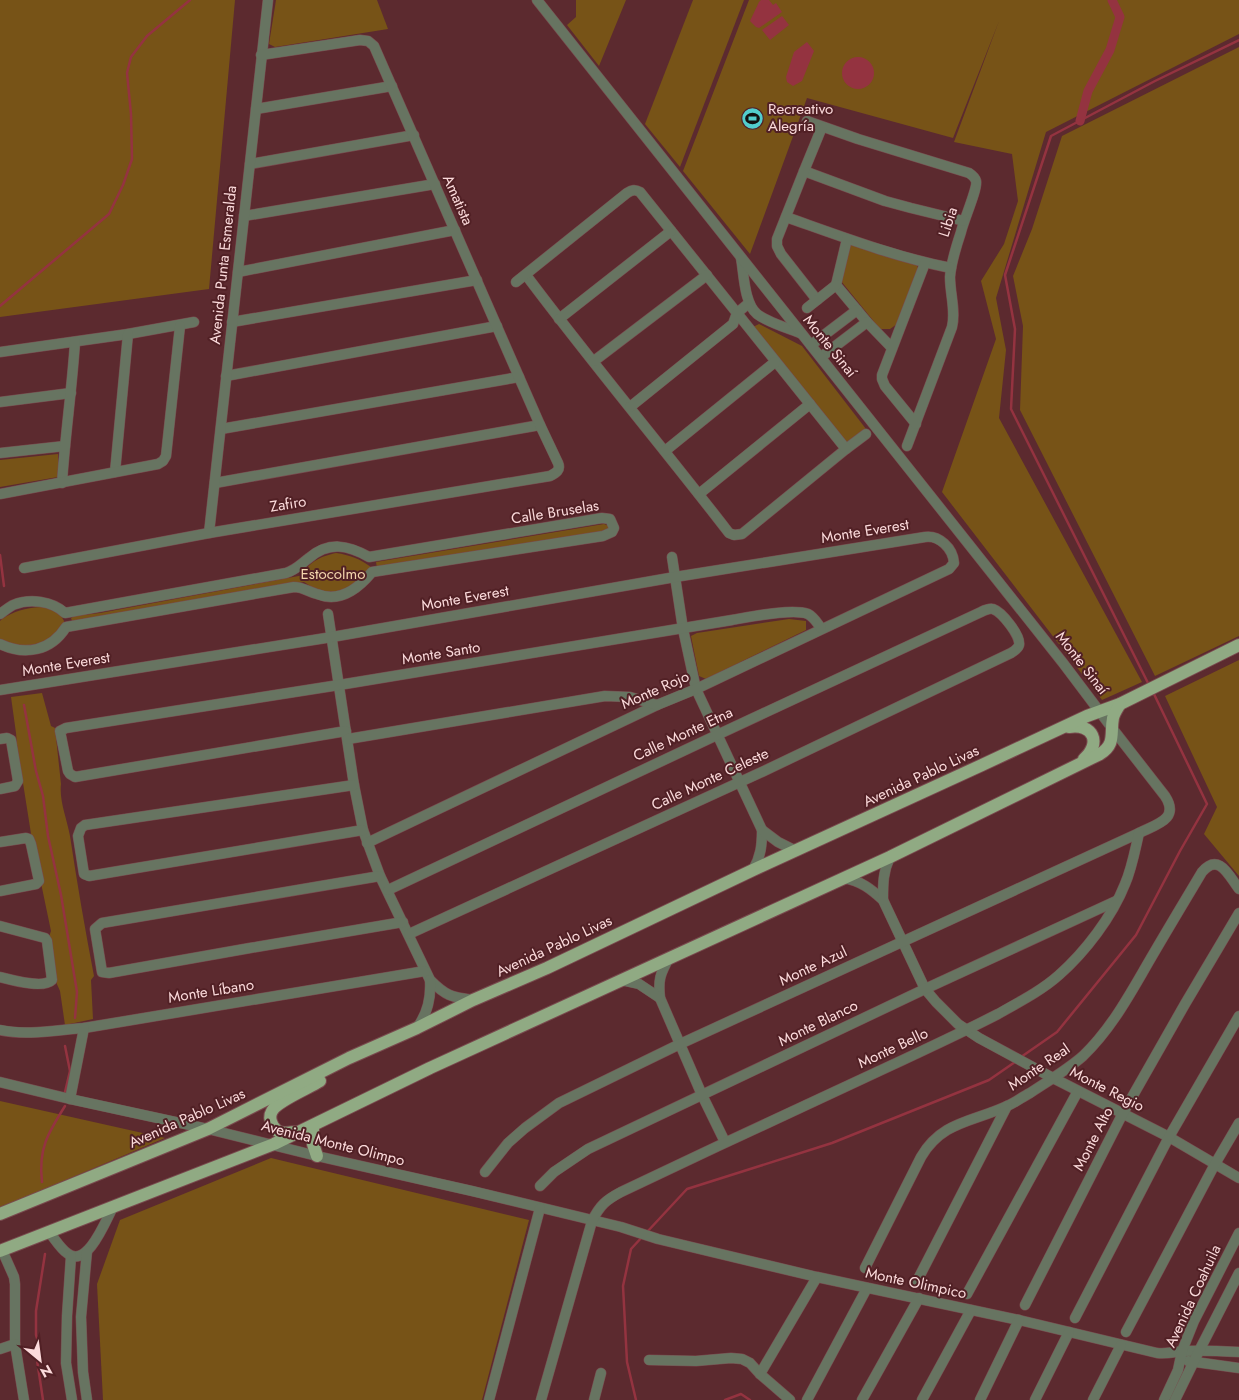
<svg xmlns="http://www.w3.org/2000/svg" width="1239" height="1400" font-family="Jost,sans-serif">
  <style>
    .green { fill: #775317 }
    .water { fill: #943340 }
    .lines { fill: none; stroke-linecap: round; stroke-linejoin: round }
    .stream { stroke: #943340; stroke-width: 2.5 }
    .canal { stroke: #943340; stroke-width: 9 }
    .minor-casing { stroke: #794a4e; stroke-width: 11 }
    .major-casing { stroke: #794a4e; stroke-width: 14 }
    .minor { stroke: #677461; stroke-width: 10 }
    .major { stroke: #90aa83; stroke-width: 12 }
    .labels { text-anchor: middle; stroke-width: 4; stroke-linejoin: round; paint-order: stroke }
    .poi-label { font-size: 15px; fill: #fbdadb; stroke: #512025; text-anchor: start }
    .street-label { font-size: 15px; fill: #fbdadb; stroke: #512025 }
    .park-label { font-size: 15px; fill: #f3d5ac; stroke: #512025 }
  </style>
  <rect width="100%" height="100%" fill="#5c2a2f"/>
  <g class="green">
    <path d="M0,0h235l-26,289 -209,28z"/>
    <path d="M276,0h101l11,29 -113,18 -6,-3z"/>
    <path d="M576,0h50l-27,66 -32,-41 9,-8z"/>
    <path d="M693,0h51l-64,167 -35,-43z"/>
    <path d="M749,0h490v34l-193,98 -50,166 10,52 -7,68 143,264 -40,18 -160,-208 54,-153 -15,-58 23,-37 14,-43 -6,-47 -58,-12 45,-121 -46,117 -146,-40 -57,156 -67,-83z"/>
    <path d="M1239,47v589l-84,40 -135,-266 3,-84 -10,-50 19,-47 30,-93z"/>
    <path d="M853,244l64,21 1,4 -21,55 -7,5h-10l-39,-48 7,-35z"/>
    <path d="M759,324l43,22 64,83 -20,14 -93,-116z"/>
    <path d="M58,454v23l-58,10v-27z"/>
    <path d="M604,524l5,2 1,5 -233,37 -1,-6z"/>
    <path d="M336,553c14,2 24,6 35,14l-3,6 -25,20 -20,1 -19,-12 -229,41 -3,-2 -1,-3 3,-2 26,-3 204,-38c4,-14 19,-19 32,-22z"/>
    <path d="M40,607h6l14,7 4,7 -1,5 -14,14 -24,7 -25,-6v-20l2,-2c12,-8 23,-11 38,-12z"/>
    <path d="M789,619l17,2v9l-100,49 -7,-3 -8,-40 6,-3z"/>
    <path d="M1239,660v216l-35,-42 13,-27 -52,-111z"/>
    <path d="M42,693l9,33 4,2 6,56c-2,17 6,35 9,52 7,47 15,93 24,140l-3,4 2,39 -28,6 -5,-34 -4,-9 -8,-42 3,-9 -19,-91 -15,-95 -1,-12 -5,-36z"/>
    <path d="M0,1101l165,37 -165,70z"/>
    <path d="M271,1158l258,62 -47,180h-379l-6,-116 23,-64z"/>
  </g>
  <g class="water">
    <path d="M761,0h8l4,5 3,-2 6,9 -23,16 -3,-1 -6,-6 9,-19z"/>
    <path d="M782,16l7,9 -19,15 -8,-10z"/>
    <path d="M807,42l7,9 -12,30 -9,5 -6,-4 -1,-5 8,-25z"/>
    <circle cx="858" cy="73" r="16"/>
  </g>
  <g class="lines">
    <g class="stream">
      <path d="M0,306l109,-92 14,-29 9,-26 -1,-45 -4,-41 4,-16 16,-21 43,-36"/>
      <path d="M0,555l4,31"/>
      <path d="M1149,685l-138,-276 4,-80 -10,-54 46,-139 104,-55 84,-41"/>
      <path d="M24,705l12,66 7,25 5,40 13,59 16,97 -2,26"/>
      <path d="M65,1046l5,25 -5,21"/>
      <path d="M1021,1057l36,-25 79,-97 44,-84 27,-47 -54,-112"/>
      <path d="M42,1182c-4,-33 6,-49 23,-76"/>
      <path d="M647,1232l40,-43 145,-46 157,-63 26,-18"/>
      <path d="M43,1400l-6,-40 2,-15 -3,-10v-24l9,-57"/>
      <path d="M636,1400l-9,-38 -4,-76 8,-37 12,-13"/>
      <path d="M725,1400l16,-6 9,6"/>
    </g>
    <path class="canal" d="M1080,121l8,-30 22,-41 10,-33 -8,-17"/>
    <defs>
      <g id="minor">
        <path d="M256,109l136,-23"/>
        <path d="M807,121l51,18 111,34c3,2 6,4 7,8 2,7 -13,41 -15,51 -5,15 -10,30 -11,45 0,17 6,34 2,50l-45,119"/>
        <path d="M250,164l164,-29"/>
        <path d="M804,171l81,30 26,7 53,13"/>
        <path d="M244,216l191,-32"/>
        <path d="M786,217c54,19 109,40 165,51"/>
        <path d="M741,258c3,16 3,45 16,56 10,8 30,14 43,19"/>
        <path d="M238,272l217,-42"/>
        <path d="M526,275c65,87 136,171 203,258l5,2 8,-1 104,-85 20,-15"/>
        <path d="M516,282l111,-89c5,-3 8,-4 13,-1l206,257"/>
        <path d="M836,285l31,37 25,26"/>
        <path d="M836,285l11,-46"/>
        <path d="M817,300l-36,-46 -4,-8v-7l27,-68 18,-44"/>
        <path d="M807,308l29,-23"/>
        <path d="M559,319l112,-88"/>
        <path d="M232,322l245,-42"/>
        <path d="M811,345l46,-35"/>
        <path d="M0,352l128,-18 66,-12"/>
        <path d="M821,357l46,-35"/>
        <path d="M594,361l113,-86"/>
        <path d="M226,376l271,-50"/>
        <path d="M0,402l71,-9"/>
        <path d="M630,407l103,-83 4,-11 12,-10"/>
        <path d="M916,424l-31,-38 -3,-7v-4l43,-112"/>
        <path d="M221,429l298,-52"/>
        <path d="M665,451l110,-89"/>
        <path d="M0,453l65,-7"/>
        <path d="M115,472l13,-138"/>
        <path d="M62,483c3,-47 10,-94 13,-141"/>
        <path d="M215,483l325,-58"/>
        <path d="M0,494l158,-30 5,-3 3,-5 14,-130"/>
        <path d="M699,494l111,-90"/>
        <path d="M209,533l59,-533"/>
        <path d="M672,557l11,72 13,60 66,141c0,15 -1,26 -9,40"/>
        <path d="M24,568l185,-35 341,-57c6,-3 11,-6 8,-13l-18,-38 -166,-379 -6,-5 -8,-1 -99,15"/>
        <path d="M0,614c4,-3 8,-6 13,-9 17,-7 39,-4 52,8l221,-40c10,-3 15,-9 23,-15 20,-17 39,-13 60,-1l233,-39 8,1 4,9 -2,4 -9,4 -231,36c-14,17 -33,31 -55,22 -8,-2 -14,-7 -23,-7l-228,40c-15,24 -41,29 -66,17"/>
        <path d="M328,614l26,171 9,45 17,46 50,104c16,16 21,17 43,20"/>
        <path d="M0,690l332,-53 343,-60 250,-40c14,-2 28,11 29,26l-5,6 -253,120 -39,16 -290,138"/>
        <path d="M346,731l-271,46 -5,-3 -2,-3 -8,-40 6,-3 273,-43 393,-65c18,-3 60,-12 76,-6 6,3 9,9 13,14"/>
        <path d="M0,739l7,-1 4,2 7,41 -3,5 -15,3"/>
        <path d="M348,739l257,-43 25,1 27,8"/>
        <path d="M354,785l-269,40 -4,3 -3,8 6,38 5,2 274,-46"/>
        <path d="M762,830l16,12 18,9"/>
        <path d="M0,842l26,-4 3,1 2,5 8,37 -3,3 -36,7"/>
        <path d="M380,876l-278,47 -7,6 7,43 7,1 141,-25 153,-26"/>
        <path d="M844,878c17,3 27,11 39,22l42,89 11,13 22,22 21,14 74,40 116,59 70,41"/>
        <path d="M388,890l329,-155 264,-123c4,-2 8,-4 12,-3 9,3 28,27 26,36 -1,4 -5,6 -8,8l-247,118 -355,163"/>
        <path d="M883,900c0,-17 0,-28 7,-43"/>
        <path d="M0,926l45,12 2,3 5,39c-9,9 -40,0 -52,-3"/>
        <path d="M669,958c-9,16 -11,22 -9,40l42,97 23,47"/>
        <path d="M621,980l18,4 21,14"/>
        <path d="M417,1028c11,-16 14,-30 13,-48"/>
        <path d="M0,1030c27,6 56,0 84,-2l341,-57"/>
        <path d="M0,1082l70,17 138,30 109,27 155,35 149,36 37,12 159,38 202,43 138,33c11,1 17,-1 27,-2 18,-1 37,0 55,1"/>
        <path d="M70,1099l14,-71"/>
        <path d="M485,1172l23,-29 17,-15 34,-25 121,-59 459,-211c18,-9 41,-14 26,-37l-53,-68 -49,-65 -526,-663"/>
        <path d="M540,1186l14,-14 34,-23 337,-160 191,-88"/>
        <path d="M49,1232c6,7 11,16 18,21 20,17 39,-33 46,-46"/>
        <path d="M2,1250l12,27 1,7v60l9,56"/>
        <path d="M71,1256l-4,60 -1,47 6,37"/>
        <path d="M865,1268l56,-111c21,-36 52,-35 86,-51 8,-3 15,-9 23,-13 18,-12 37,-23 53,-37 26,-25 43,-55 61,-86 19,-33 39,-66 58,-98 17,-20 27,4 37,17"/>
        <path d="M917,1281l90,-175"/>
        <path d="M967,1294l111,-203"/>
        <path d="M1025,1305l98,-192 62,-109 54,-91"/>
        <path d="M1075,1318l94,-181 70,-121"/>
        <path d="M1126,1332l89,-168 24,-41"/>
        <path d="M0,1349l15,-5"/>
        <path d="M649,1360l47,1 35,-3 11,1 8,4 10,11 30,26"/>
        <path d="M1188,1361l51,7"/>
        <path d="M760,1374l57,-97"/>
        <path d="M87,1400l-4,-28 -2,-55 6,-66"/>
        <path d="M489,1400l51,-192"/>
        <path d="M541,1400l51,-179c8,-16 14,-21 29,-29 90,-43 181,-85 271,-127 36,-17 71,-33 106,-51 21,-12 43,-23 61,-39 26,-23 53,-58 66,-91 7,-16 10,-34 14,-51"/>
        <path d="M594,1400l7,-27"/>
        <path d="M807,1400l60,-112"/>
        <path d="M862,1400l57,-102"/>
        <path d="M922,1400l49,-90"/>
        <path d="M980,1400l39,-80"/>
        <path d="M1035,1400l34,-68"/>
        <path d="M1093,1400l28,-55"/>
        <path d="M1164,1400l14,-30 4,-19 12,-30 45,-88"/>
        <path d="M1175,1400l24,-49 40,-78"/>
      </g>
      <g id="major">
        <path d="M1069,727c24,-4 33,16 15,32"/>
        <path d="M313,1126v18l4,12"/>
        <path d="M295,1132c-9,1 -17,3 -22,-6 -3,-5 -4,-10 -1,-15 5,-10 37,-23 48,-30"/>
        <path d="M0,1214l208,-85 141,-71 68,-30 56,-28 74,-32 206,-98 229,-105 105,-49 33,-12 119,-59"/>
        <path d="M0,1251l274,-107 156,-76 460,-211 210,-103c16,-10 10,-20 13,-36 1,-5 4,-9 7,-14"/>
      </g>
    </defs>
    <use href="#minor" class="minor-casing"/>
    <use href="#major" class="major-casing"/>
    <use href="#minor" class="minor"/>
    <use href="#major" class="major"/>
  </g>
  <defs>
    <symbol id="stadium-disc" viewBox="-11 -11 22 22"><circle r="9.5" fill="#52cdcd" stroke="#512025"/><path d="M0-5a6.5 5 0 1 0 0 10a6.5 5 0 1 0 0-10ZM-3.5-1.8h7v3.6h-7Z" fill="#111"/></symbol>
  </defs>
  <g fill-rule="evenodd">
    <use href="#stadium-disc" x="740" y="106" width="25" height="25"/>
  </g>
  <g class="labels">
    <g class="poi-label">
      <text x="768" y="114">Recreativo<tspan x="768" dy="17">Alegría</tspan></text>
    </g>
    <g class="street-label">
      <text transform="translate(458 200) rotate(66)" y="5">Amatista</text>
      <text transform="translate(948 222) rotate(-72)" y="5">Libia</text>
      <text transform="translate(223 265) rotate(-84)" y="5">Avenida Punta Esmeralda</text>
      <text transform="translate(830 346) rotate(51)" y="5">Monte Sinaí</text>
      <text transform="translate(288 504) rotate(-9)" y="5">Zafiro</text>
      <text transform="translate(555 512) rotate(-9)" y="5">Calle Bruselas</text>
      <text transform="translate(865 531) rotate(-9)" y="5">Monte Everest</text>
      <text transform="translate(465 598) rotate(-10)" y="5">Monte Everest</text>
      <text transform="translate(441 653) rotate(-9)" y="5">Monte Santo</text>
      <text transform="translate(1082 663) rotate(52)" y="5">Monte Sinaí</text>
      <text transform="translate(66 664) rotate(-9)" y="5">Monte Everest</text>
      <text transform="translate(655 690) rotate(-24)" y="5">Monte Rojo</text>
      <text transform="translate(683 734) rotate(-25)" y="5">Calle Monte Etna</text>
      <text transform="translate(921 776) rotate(-25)" y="5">Avenida Pablo Livas</text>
      <text transform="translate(710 779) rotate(-25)" y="5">Calle Monte Celeste</text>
      <text transform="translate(554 946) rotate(-25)" y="5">Avenida Pablo Livas</text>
      <text transform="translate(813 966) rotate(-25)" y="5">Monte Azul</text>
      <text transform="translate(211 991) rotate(-9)" y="5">Monte Líbano</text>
      <text transform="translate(818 1023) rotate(-26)" y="5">Monte Blanco</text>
      <text transform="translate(893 1048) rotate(-25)" y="5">Monte Bello</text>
      <text transform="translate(1039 1067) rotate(-34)" y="5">Monte Real</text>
      <text transform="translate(1107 1089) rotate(27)" y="5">Monte Regio</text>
      <text transform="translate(187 1118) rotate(-24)" y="5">Avenida Pablo Livas</text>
      <text transform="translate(1093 1139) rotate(-63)" y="5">Monte Alto</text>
      <text transform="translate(333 1143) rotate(14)" y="5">Avenida Monte Olimpo</text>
      <text transform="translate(916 1283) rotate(12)" y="5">Monte Olimpico</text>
      <text transform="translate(1193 1296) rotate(-65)" y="5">Avenida Coahuila</text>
    </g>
    <g class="park-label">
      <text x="333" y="579">Estocolmo</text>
    </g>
  </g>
  <g transform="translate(40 1360) rotate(151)" stroke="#512025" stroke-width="4" paint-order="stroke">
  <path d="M0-4L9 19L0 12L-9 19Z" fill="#fbdadb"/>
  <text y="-8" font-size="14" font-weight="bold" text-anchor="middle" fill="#fbdadb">N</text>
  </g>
</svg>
